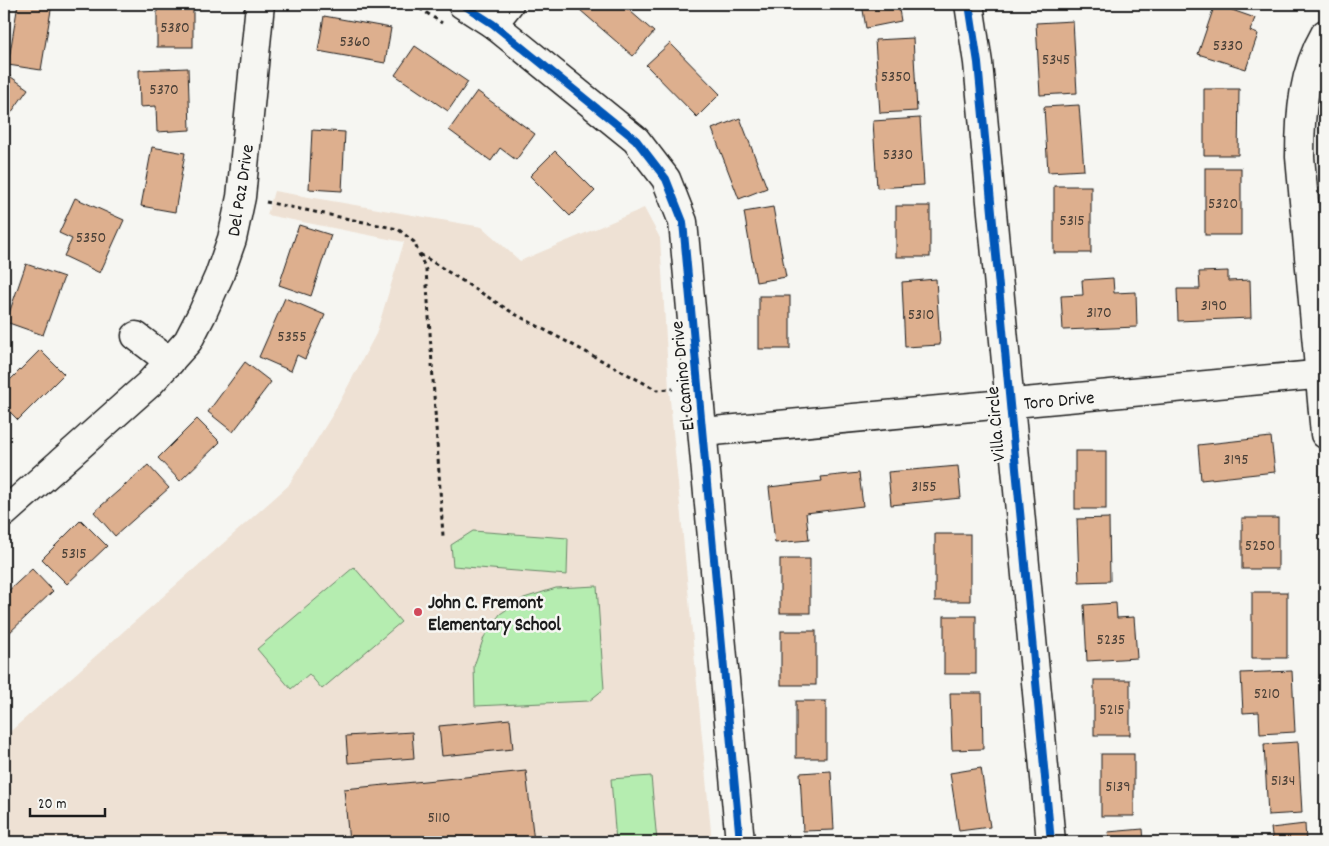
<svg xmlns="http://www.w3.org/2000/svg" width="1329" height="846" font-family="Dekko,sans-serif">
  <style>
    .built { fill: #eee1d4 }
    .green { fill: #b5edb0; stroke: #688466 }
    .building { fill: #ddaf8e; stroke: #1c1c1c }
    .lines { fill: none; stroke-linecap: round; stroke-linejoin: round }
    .street-casing { stroke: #1c1c1c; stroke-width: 31 }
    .path { stroke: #1c1c1c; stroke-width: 3; stroke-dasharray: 4 4; stroke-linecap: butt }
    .street { stroke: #f6f6f2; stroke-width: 28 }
    .cycleway-casing { stroke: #f6f6f2; stroke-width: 11 }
    .cycleway { stroke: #0057b8; stroke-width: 8 }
    .poi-dot { fill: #d1495b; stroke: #f6f6f2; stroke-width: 2 }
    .labels { text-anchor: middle; stroke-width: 5; stroke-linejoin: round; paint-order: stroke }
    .number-label { font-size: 16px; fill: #4c4138 }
    .street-label { font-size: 19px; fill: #1c1c1c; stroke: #f6f6f2 }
    .poi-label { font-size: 19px; font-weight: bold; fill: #1c1c1c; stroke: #f6f6f2; text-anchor: start }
  </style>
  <rect width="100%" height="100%" fill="#f6f6f2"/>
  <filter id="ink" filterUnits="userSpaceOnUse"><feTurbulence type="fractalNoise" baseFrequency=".02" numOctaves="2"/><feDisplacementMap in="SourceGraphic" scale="10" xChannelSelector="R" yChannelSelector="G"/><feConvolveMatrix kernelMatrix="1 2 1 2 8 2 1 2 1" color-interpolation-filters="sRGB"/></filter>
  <g filter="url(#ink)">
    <path class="built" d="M274,191l208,36 38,34 124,-53 16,30 9,151 43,453h-708v-105l284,-251 45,-72 43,-80 28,-92 -137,-27z"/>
    <g class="green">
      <path d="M473,531l95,7 -1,37 -114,-9 -2,-21z"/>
      <path d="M354,567l47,55 -79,67 -13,-15 -18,15 -34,-40z"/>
      <path d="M597,586l7,103 -15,12 -114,5 -1,-40 10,-29 16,-23 24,-16 32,-10z"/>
      <path d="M651,776l6,66h-41l-5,-63z"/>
    </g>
    <g class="building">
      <path d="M18,4h34l-11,66 -33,-5z"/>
      <rect x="157" y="4" width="36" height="43"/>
      <path d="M585,4h37l32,28 -21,24 -53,-46z"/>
      <path d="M862,4h36l3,17 -35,7z"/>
      <path d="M1215,4l40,14 -5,13 8,3 -12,35 -48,-15z"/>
      <path d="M324,16l67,12 -6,35 -67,-12z"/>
      <path d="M1073,21l4,72 -37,2 -4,-72z"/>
      <path d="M913,38l4,73 -37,2 -5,-73z"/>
      <path d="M670,43l50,51 -23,23 -51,-52z"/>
      <path d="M415,46l53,36 -20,29 -53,-36z"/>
      <path d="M188,68l2,62 -33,2 -1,-26 -16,1 -1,-37z"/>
      <path d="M4,72l24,17 -24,34z"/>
      <path d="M1204,89h35l-1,66h-34z"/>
      <path d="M477,91l58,43 -19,26 -16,-12 -9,13 -42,-31z"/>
      <path d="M1079,105l5,65 -36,2 -4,-65z"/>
      <path d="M740,118l27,70 -28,11 -27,-70z"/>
      <path d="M920,118l4,67 -47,3 -4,-67z"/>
      <path d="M312,130l33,2 -3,59 -33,-2z"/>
      <path d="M152,147l33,6 -10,59 -34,-6z"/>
      <path d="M555,151l40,40 -25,25 -40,-40z"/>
      <rect x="1205" y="168" width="36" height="67"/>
      <rect x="1054" y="186" width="37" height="67"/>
      <path d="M75,198l49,22 -24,53 -36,-17 8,-17 -13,-6z"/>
      <rect x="896" y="206" width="34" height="51"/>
      <path d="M773,207l13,70 -30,5 -12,-70z"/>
      <path d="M299,225l32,10 -20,61 -32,-11z"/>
      <path d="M26,264l38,13 -21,58 -37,-13z"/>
      <path d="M1228,271v10l22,-1 1,38 -73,3 -1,-32h23l-1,-17z"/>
      <path d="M1113,278l1,15 22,-1 1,35 -74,3 -2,-34 22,-1 -1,-15z"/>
      <path d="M936,279l4,66 -35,2 -3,-65z"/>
      <rect x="759" y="296" width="31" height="53"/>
      <path d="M285,298l40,17 -20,44 -8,-4 -6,16 -32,-14z"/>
      <path d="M40,350l24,24 -46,46 -14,-14v-20z"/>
      <path d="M245,362l26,20 -38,50 -25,-20z"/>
      <path d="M197,419l23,23 -40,39 -22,-23z"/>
      <path d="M1271,437l4,35 -74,8 -3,-35z"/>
      <rect x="1075" y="451" width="31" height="58"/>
      <path d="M148,465l21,23 -54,48 -21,-24z"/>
      <path d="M958,466l3,32 -70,7 -3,-33z"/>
      <path d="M859,473l4,33 -57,7 3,27 -34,3 -6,-56 53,-6 -1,-4z"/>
      <path d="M1109,518l1,63 -31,1 -2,-63z"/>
      <rect x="1242" y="518" width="36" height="51"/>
      <path d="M81,520l26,26 -40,38 -25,-25z"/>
      <rect x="935" y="534" width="35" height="67"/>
      <rect x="780" y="559" width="30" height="54"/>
      <path d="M32,569l21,22 -47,45 -2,-2v-39z"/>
      <rect x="1252" y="592" width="35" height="66"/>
      <path d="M1116,603l1,15 17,-1 3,41 -50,3 -3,-56z"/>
      <rect x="944" y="616" width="32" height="58"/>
      <rect x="781" y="631" width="35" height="54"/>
      <path d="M1292,671l3,61 -35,2 -1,-22 -16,1 -2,-40z"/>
      <rect x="1094" y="680" width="36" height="55"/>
      <path d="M950,693h32l1,56 -31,1z"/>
      <rect x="796" y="701" width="30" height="57"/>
      <path d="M510,719l3,30 -71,7 -3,-30z"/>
      <path d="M412,732l2,26 -66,5 -2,-27z"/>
      <path d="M1298,742l4,71 -34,2 -4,-71z"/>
      <rect x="1101" y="754" width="33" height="62"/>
      <path d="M981,768l9,59 -31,4 -9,-58z"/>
      <path d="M526,771l8,71h-185l-5,-53z"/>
      <path d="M831,771l3,59 -31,1 -3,-58z"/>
      <path d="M1305,824l1,18h-33l-2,-14z"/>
      <path d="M1143,829l1,13h-34l-2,-10z"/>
    </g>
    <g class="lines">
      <defs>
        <g id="street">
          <path d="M462,4l31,20 143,116 30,39 17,43 57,620"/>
          <path d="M969,4l9,59 73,779"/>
          <path d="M493,24l16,-20"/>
          <path d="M1325,34c-22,38 -25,80 -25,123l25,277"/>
          <path d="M136,336l34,26"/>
          <path d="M703,432l622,-58"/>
          <path d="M4,513l145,-129 39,-43 14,-27 17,-38 13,-37 9,-42 19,-193"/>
        </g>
      </defs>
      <use href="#street" class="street-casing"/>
      <g class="path">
        <path d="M413,4l29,19"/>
        <path d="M266,202l132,27 16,13 12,28 17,266"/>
        <path d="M420,254l93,59 144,77 16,-1"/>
      </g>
      <use href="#street" class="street"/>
      <defs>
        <g id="cycleway">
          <path d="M462,4l31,20 143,116 30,39 17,43 57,620"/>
          <path d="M969,4l9,59 73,779"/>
        </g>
      </defs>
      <use href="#cycleway" class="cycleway-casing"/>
      <use href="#cycleway" class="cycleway"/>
    </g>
  </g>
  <circle class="poi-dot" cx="418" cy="612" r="5"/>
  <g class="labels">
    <g class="number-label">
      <text x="175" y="32">5380</text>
      <text x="355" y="46">5360</text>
      <text x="1228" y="50">5330</text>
      <text x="1056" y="64">5345</text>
      <text x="896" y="81">5350</text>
      <text x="164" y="94">5370</text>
      <text x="898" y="159">5330</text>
      <text x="1223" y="208">5320</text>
      <text x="1072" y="225">5315</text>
      <text x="91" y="242">5350</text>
      <text x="1214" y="310">3190</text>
      <text x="1099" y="317">3170</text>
      <text x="921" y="319">5310</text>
      <text x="292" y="341">5355</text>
      <text x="1236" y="464">3195</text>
      <text x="924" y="491">3155</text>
      <text x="1260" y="550">5250</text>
      <text x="74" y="558">5315</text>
      <text x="1111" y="644">5235</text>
      <text x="1267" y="698">5210</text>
      <text x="1112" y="714">5215</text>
      <text x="1283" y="785">5134</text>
      <text x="1118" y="791">5139</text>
      <text x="439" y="822">5110</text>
    </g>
    <g class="street-label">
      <text transform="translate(239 190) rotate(-81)" y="7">Del Paz Drive</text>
      <text transform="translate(681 376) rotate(-96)" y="7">El Camino Drive</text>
      <text transform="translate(1059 399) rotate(-5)" y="7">Toro Drive</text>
      <text transform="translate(994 424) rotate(-95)" y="7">Villa Circle</text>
    </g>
    <g class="poi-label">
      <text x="428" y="608">John C. Fremont<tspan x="428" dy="22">Elementary School</tspan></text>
    </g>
  </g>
  <rect width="1329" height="846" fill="none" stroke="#f6f6f2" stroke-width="20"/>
  <rect x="10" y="10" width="1309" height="826" fill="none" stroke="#1c1c1c" stroke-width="2" filter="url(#ink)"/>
  <path d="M30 808v8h75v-8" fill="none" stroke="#1c1c1c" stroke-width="2.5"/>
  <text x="38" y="808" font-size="15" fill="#1c1c1c" stroke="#f6f6f2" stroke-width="4" paint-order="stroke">20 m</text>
</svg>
